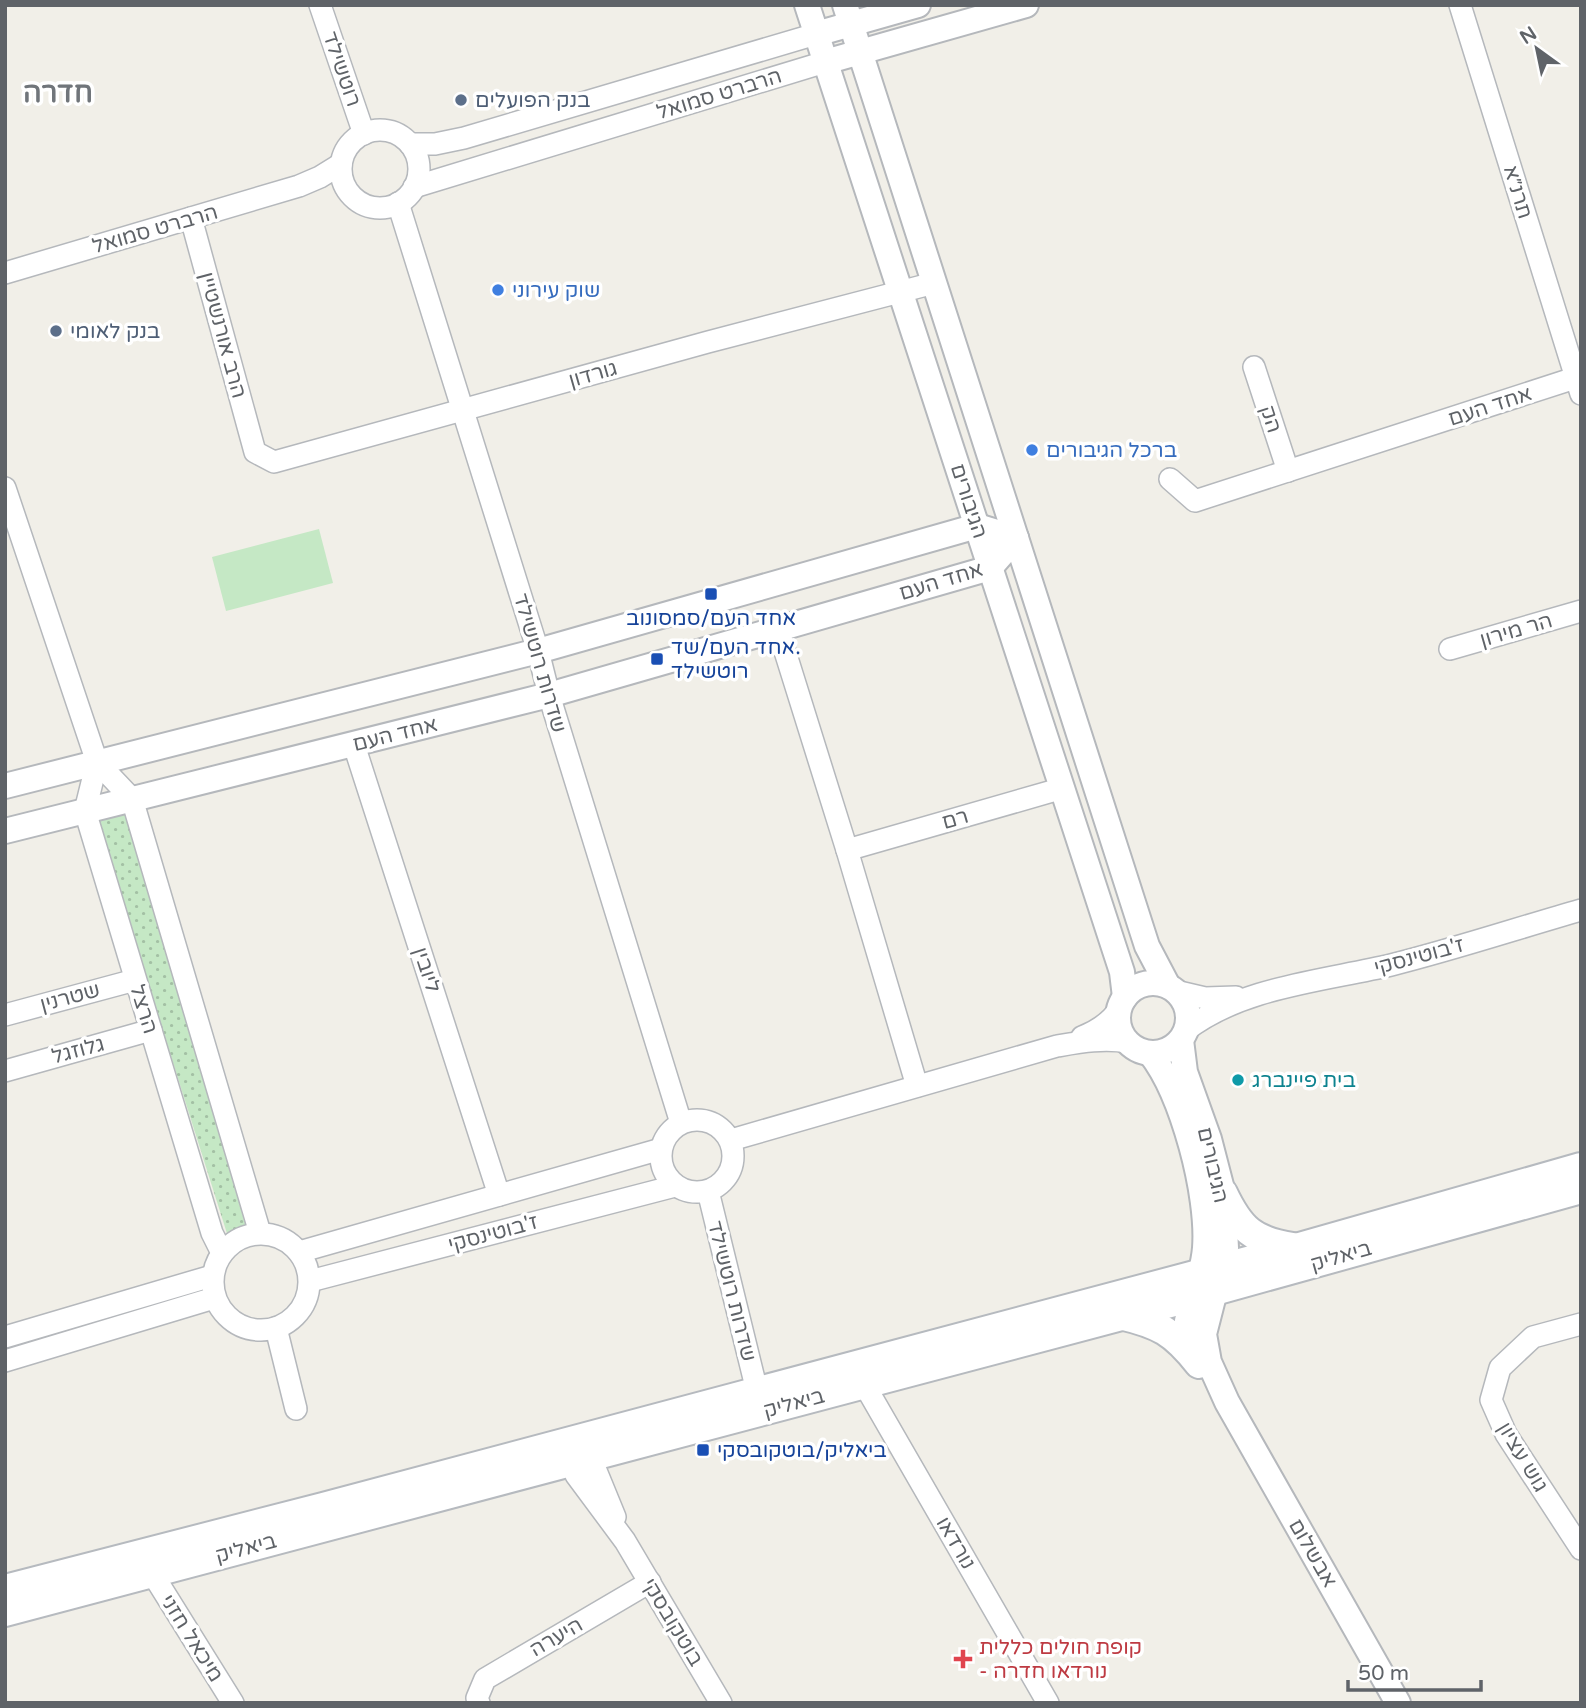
<svg xmlns="http://www.w3.org/2000/svg" width="1586" height="1708" font-family="'Varela Round','Noto Sans Hebrew',sans-serif">
  <style>
    .grass { fill: url(#grass-dots) }
    .garden { fill: #c5e8c5 }
    .lines { fill: none; stroke-linecap: round; stroke-linejoin: round }
    .minor-casing { stroke: #b5b8bc; stroke-width: 24 }
    .tertiary-casing { stroke: #b5b8bc; stroke-width: 28 }
    .secondary-casing { stroke: #b6babf; stroke-width: 32 }
    .minor { stroke: #fff; stroke-width: 21 }
    .tertiary { stroke: #fff; stroke-width: 24 }
    .secondary { stroke: #fff; stroke-width: 28 }
    .service-dot { fill: #5c6f8a; stroke: #fff; stroke-width: 2.5 }
    .shop-dot { fill: #3f7fe0; stroke: #fff; stroke-width: 2.5 }
    .transit-dot { fill: #1a4fb4; stroke: #fff; stroke-width: 2.5 }
    .culture-dot { fill: #0f9aa8; stroke: #fff; stroke-width: 2.5 }
    .health-dot { fill: #e0444e; stroke: #fff; stroke-width: 2.5 }
    .labels { text-anchor: middle; stroke-width: 7; stroke-linejoin: round; paint-order: stroke }
    .street-label { font-size: 21px; fill: #5f6368; stroke: #fff }
    .service-label { font-size: 21px; fill: #4e5e75; stroke: #fff; text-anchor: start }
    .shop-label { font-size: 21px; fill: #366cbe; stroke: #fff; text-anchor: start }
    .transit-label { font-size: 21px; fill: #164399; stroke: #fff; text-anchor: start }
    .culture-label { font-size: 21px; fill: #0d838f; stroke: #fff; text-anchor: start }
    .health-label { font-size: 21px; fill: #be3a42; stroke: #fff; text-anchor: start }
    .district-label { font-size: 28px; font-weight: bold; fill: #70757a; stroke: #fff }
  </style>
  <defs>
    <pattern id="grass-dots" width="8" height="8" patternUnits="userSpaceOnUse" patternTransform="scale(1.75)"><rect width="8" height="8" fill="#c5e8c5"/><path d="M2 2h.1M6 6h.1" fill="none" stroke="#a3c0a4" stroke-width="1.8" stroke-linecap="round"/></pattern>
  </defs>
  <rect width="100%" height="100%" fill="#f1efe8"/>
  <path class="grass" d="M126,807l120,420 -16,16 -135,-427z"/>
  <path class="garden" d="M319,529l14,54 -107,28 -14,-54z"/>
  <g class="lines">
    <defs>
      <g id="minor">
        <path d="M320,5l44,129"/>
        <path d="M1460,5l121,389"/>
        <circle cx="380" cy="169" r="39"/>
        <path d="M410,144h25l29,-6 352,-104"/>
        <path d="M414,187l411,-125"/>
        <path d="M398,203l140,448 11,44 132,428"/>
        <path d="M191,218l64,234 19,10 434,-120 226,-59"/>
        <path d="M5,273l294,-87 21,-9 21,-13"/>
        <path d="M1254,367l34,104"/>
        <path d="M1170,479l25,22 386,-125"/>
        <path d="M5,488l92,274 35,37 128,434"/>
        <path d="M778,629l69,221 70,236"/>
        <path d="M1450,649l131,-38"/>
        <path d="M354,745l145,450"/>
        <path d="M97,762l-12,49 127,422 10,20"/>
        <path d="M847,850l216,-62"/>
        <path d="M1175,991l30,7 31,-1"/>
        <path d="M5,1015l130,-35"/>
        <path d="M1185,1031c56,-44 138,-50 206,-66 64,-16 127,-37 190,-55"/>
        <path d="M1082,1037c15,-6 29,-15 38,-29"/>
        <path d="M5,1071l146,-41"/>
        <circle cx="697" cy="1156" r="36"/>
        <path d="M731,1140l326,-94c24,-4 46,-8 71,-4"/>
        <path d="M708,1191l49,200"/>
        <circle cx="261" cy="1282" r="48"/>
        <path d="M299,1252l362,-103"/>
        <path d="M310,1281l365,-95"/>
        <path d="M1581,1324l-48,13 -33,31 -9,32 15,34 75,115"/>
        <path d="M276,1328l20,81"/>
        <path d="M5,1337l207,-61"/>
        <path d="M5,1361l209,-63"/>
        <path d="M864,1384l184,319"/>
        <path d="M581,1445l9,11 25,61"/>
        <path d="M574,1448l-3,14 5,13 49,66 96,162"/>
        <path d="M152,1573l81,130"/>
        <path d="M479,1703l-2,-5 8,-19 165,-97"/>
      </g>
      <g id="tertiary">
        <path d="M807,5l315,967 3,25"/>
        <path d="M845,5l302,941 21,40"/>
        <path d="M816,34l102,-29"/>
        <path d="M825,62l201,-57"/>
        <path d="M5,786l533,-135 439,-125 39,12"/>
        <path d="M5,831l544,-136 441,-127 26,-30"/>
        <circle cx="1153" cy="1018" r="35"/>
        <path d="M1181,1040l4,32 24,67 14,54 3,55 -22,86 5,28 18,40 171,301"/>
        <path d="M1150,1053c33,42 59,142 55,195 -2,25 -12,49 -18,73l-1,12 10,26"/>
      </g>
      <g id="secondary">
        <path d="M1223,1193c17,36 30,48 70,54"/>
        <path d="M1120,1315c39,9 54,17 79,49"/>
        <path d="M5,1589l318,-82 973,-259 285,-81"/>
        <path d="M5,1612l1188,-315 388,-108"/>
      </g>
    </defs>
    <use href="#minor" class="minor-casing"/>
    <use href="#tertiary" class="tertiary-casing"/>
    <use href="#secondary" class="secondary-casing"/>
    <use href="#minor" class="minor"/>
    <use href="#tertiary" class="tertiary"/>
    <use href="#secondary" class="secondary"/>
  </g>
  <g class="service-dot">
    <circle cx="461" cy="100" r="7"/>
    <circle cx="56" cy="331" r="7"/>
  </g>
  <g class="shop-dot">
    <circle cx="498" cy="290" r="7"/>
    <circle cx="1032" cy="450" r="7"/>
  </g>
  <g class="transit-dot">
    <rect x="704" y="587" width="14" height="14" rx="3.5"/>
    <rect x="650" y="652" width="14" height="14" rx="3.5"/>
    <rect x="696" y="1443" width="14" height="14" rx="3.5"/>
  </g>
  <circle class="culture-dot" cx="1238" cy="1080" r="7"/>
  <path class="health-dot" d="M959.5 1648.5h7v7h7v7h-7v7h-7v-7h-7v-7h7z"/>
  <g class="labels">
    <g class="street-label">
      <text transform="translate(342 69) rotate(71)" y="7">רוטשילד</text>
      <text transform="translate(719 94) rotate(-17)" y="7">הרברט סמואל</text>
      <text transform="translate(1518 192) rotate(73)" y="7">תרנ״א</text>
      <text transform="translate(155 229) rotate(-16)" y="7">הרברט סמואל</text>
      <text transform="translate(223 335) rotate(75)" y="7">הרב אורנשטיין</text>
      <text transform="translate(593 374) rotate(-16)" y="7">גורדון</text>
      <text transform="translate(1490 406) rotate(-18)" y="7">אחד העם</text>
      <text transform="translate(1271 419) rotate(72)" y="7">הק</text>
      <text transform="translate(969 501) rotate(72)" y="7">הגיבורים</text>
      <text transform="translate(941 581) rotate(-17)" y="7">אחד העם</text>
      <text transform="translate(1516 630) rotate(-16)" y="7">הר מירון</text>
      <text transform="translate(540 663) rotate(74)" y="7">שדרות רוטשילד</text>
      <text transform="translate(395 734) rotate(-14)" y="7">אחד העם</text>
      <text transform="translate(955 819) rotate(-16)" y="7">רם</text>
      <text transform="translate(1419 956) rotate(-15)" y="7">ז'בוטינסקי</text>
      <text transform="translate(427 970) rotate(72)" y="7">ליובין</text>
      <text transform="translate(70 997) rotate(-15)" y="7">שטרנין</text>
      <text transform="translate(144 1009) rotate(73)" y="7">הרצל</text>
      <text transform="translate(78 1050) rotate(-15)" y="7">גלוזגל</text>
      <text transform="translate(1213 1165) rotate(77)" y="7">הגיבורים</text>
      <text transform="translate(493 1233) rotate(-15)" y="7">ז'בוטינסקי</text>
      <text transform="translate(1341 1256) rotate(-16)" y="7">ביאליק</text>
      <text transform="translate(732 1291) rotate(76)" y="7">שדרות רוטשילד</text>
      <text transform="translate(794 1403) rotate(-15)" y="7">ביאליק</text>
      <text transform="translate(1523 1457) rotate(59)" y="7">גוש עציון</text>
      <text transform="translate(956 1543) rotate(60)" y="7">נורדאו</text>
      <text transform="translate(246 1548) rotate(-15)" y="7">ביאליק</text>
      <text transform="translate(1313 1553) rotate(60)" y="7">אבשלום</text>
      <text transform="translate(673 1622) rotate(59)" y="7">בוטקובסקי</text>
      <text transform="translate(556 1637) rotate(-30)" y="7">היערה</text>
      <text transform="translate(192 1638) rotate(58)" y="7">מיכאל חזני</text>
    </g>
    <g class="service-label">
      <text x="475" y="107">בנק הפועלים</text>
      <text x="70" y="338">בנק לאומי</text>
    </g>
    <g class="shop-label">
      <text x="512" y="297">שוק עירוני</text>
      <text x="1046" y="457">ברכל הגיבורים</text>
    </g>
    <g class="transit-label">
      <text x="711" y="625" text-anchor="middle">אחד העם/סמסונוב</text>
      <text x="671" y="654">אחד העם/שד.<tspan x="671" dy="24">רוטשילד</tspan></text>
      <text x="717" y="1457">ביאליק/בוטקובסקי</text>
    </g>
    <g class="culture-label">
      <text x="1252" y="1087">בית פיינברג</text>
    </g>
    <g class="health-label">
      <text x="979" y="1654">קופת חולים כללית<tspan x="979" dy="24">- נורדאו חדרה</tspan></text>
    </g>
    <g class="district-label">
      <text x="58" y="102">חדרה</text>
    </g>
  </g>
  <rect width="1586" height="1708" fill="none" stroke="#5f6368" stroke-width="14"/>
  <g transform="translate(1537 49) rotate(327)" stroke="#ffffff" stroke-width="5" paint-order="stroke">
  <path d="M0-5L12 26L0 18L-12 26Z" fill="#5f6368"/>
  <text y="-10" font-size="19" font-weight="bold" text-anchor="middle" fill="#5f6368">N</text>
  </g>
  <path d="M1348 1680v10h133v-10" fill="none" stroke="#5f6368" stroke-width="3.5"/>
  <text x="1358" y="1680" font-size="21" fill="#5f6368" stroke="#ffffff" stroke-width="5" paint-order="stroke">50 m</text>
</svg>
